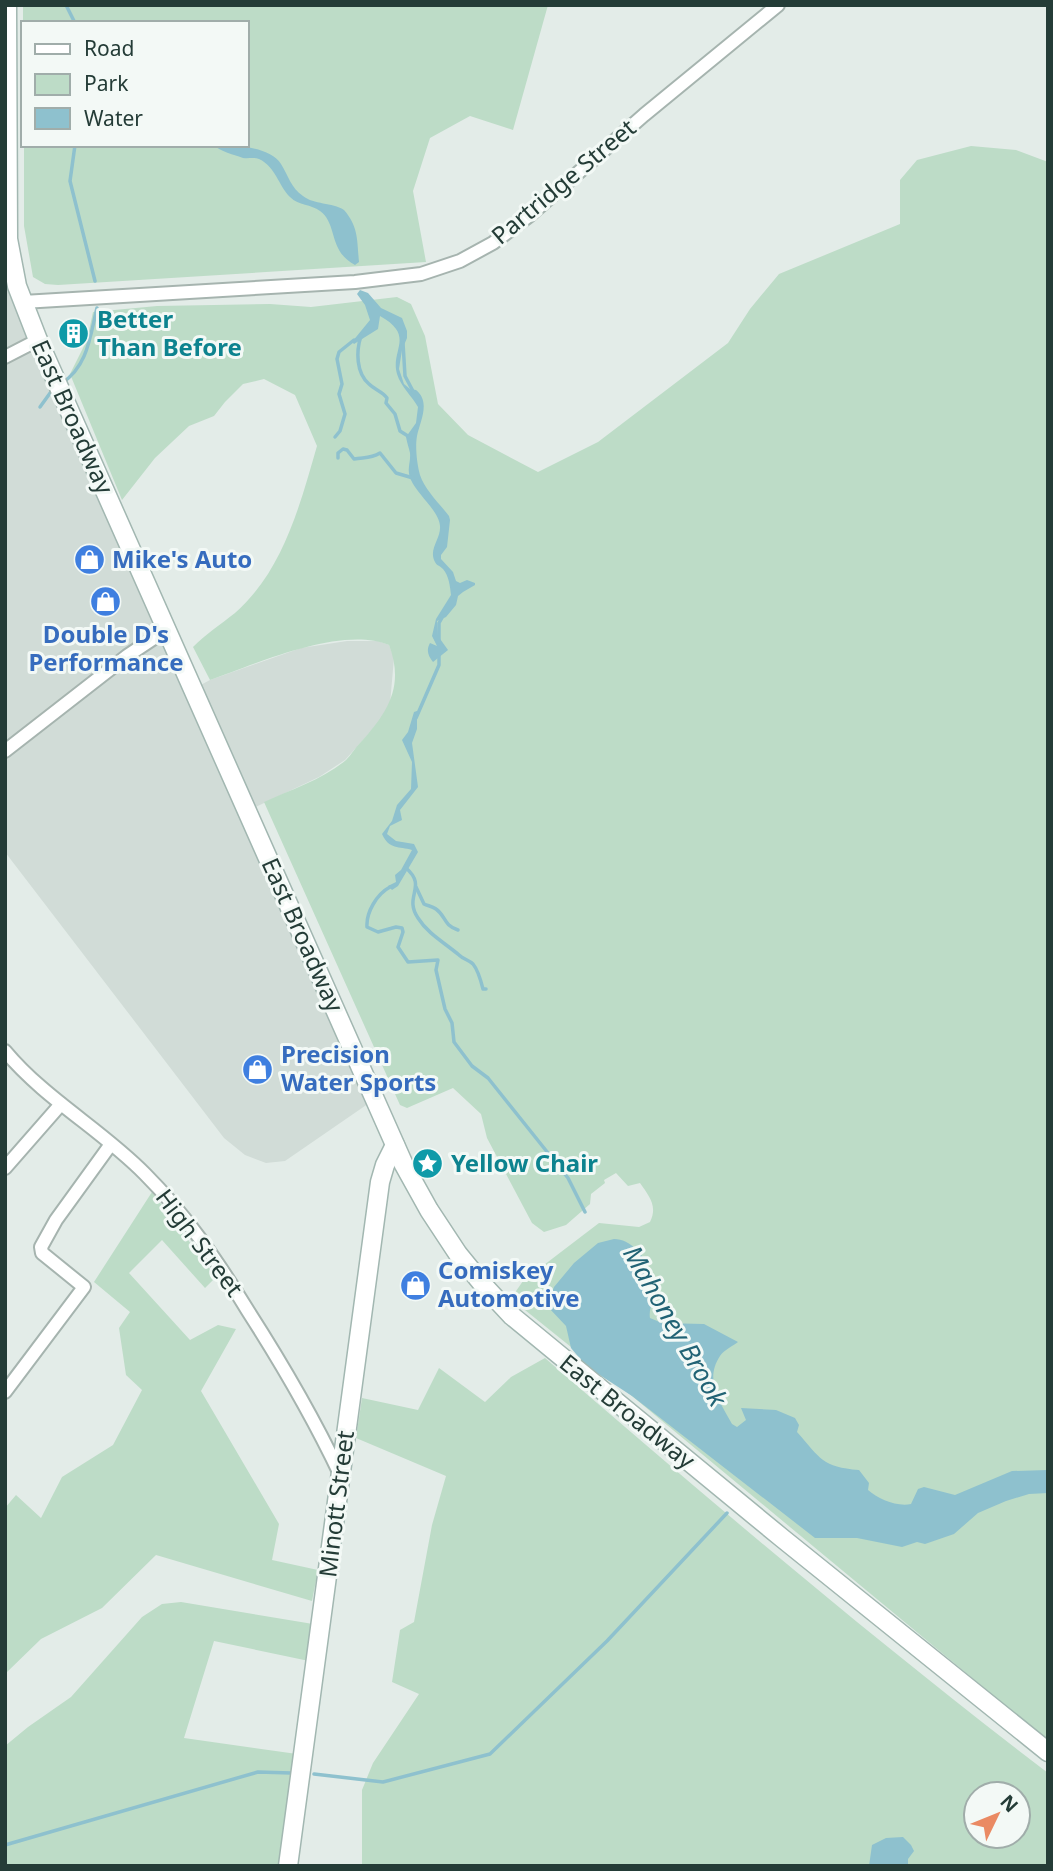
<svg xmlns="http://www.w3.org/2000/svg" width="1053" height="1871" font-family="'Noto Sans',sans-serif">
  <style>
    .built { fill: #d1dcd7 }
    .green { fill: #bddcc7; fill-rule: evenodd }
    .water { fill: #8ec1ce }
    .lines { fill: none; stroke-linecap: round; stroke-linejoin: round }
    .stream { stroke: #8ec1ce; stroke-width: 3.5 }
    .street-casing { stroke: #a6b4af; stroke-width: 16 }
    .secondary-casing { stroke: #a2b7b1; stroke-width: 21 }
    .street { stroke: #fff; stroke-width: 12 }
    .secondary { stroke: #fff; stroke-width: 18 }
    .labels { text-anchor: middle; stroke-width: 6; stroke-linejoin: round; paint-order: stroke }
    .street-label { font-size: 24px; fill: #243c37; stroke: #f3f9f6 }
    .culture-label { font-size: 24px; font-weight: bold; fill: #0d838f; stroke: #f3f9f6; text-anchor: start }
    .shop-label { font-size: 24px; font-weight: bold; fill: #366cbe; stroke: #f3f9f6; text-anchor: start }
    .water-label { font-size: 26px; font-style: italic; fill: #216375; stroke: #f3f9f6 }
  </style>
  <rect width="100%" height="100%" fill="#e3ece8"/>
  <path class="built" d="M5,5l12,281 176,403 17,-9 91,-32 46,-7h31l11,4 5,13 -4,46 -10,17 -35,39 -26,17 -72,34 128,288 -90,62 -19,2 -21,-8 -21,-17 -219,-286z"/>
  <g class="green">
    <path d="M23,5h525l-35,125 -43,-14 -40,22 -17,53 13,71 -368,23 -13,-1 -12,-7 -9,-51v-81h223v-122h-224z"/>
    <path d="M971,146l45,4 32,12v1579l-416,-345 -117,-94 -1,-8 9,-13 76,-58 40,4 11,-5c8,-16 -1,-26 -10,-39l-12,3 -12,-13 -12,7 1,3 -14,11 -1,10 -24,21 -22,7 -12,-9 -45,-85 -6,-24 -28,-26 -46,20 -7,-3 -136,-303c26,-12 60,-23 82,-42 5,-5 9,-12 14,-17 27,-30 45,-56 29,-98 -48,-20 -133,19 -179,35l-17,-33c13,-13 28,-23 42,-34 48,-42 65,-108 82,-167l-22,-51 -31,-16 -21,5 -18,18 -11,14 -25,10 -34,32 -33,42 -52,-126 17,-34 6,-28 64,-6 113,-2 41,3 86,-10 14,7 14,32 13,68 30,31 70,37 60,-30 130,-99 22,-34 29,-35 121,-50v-44l17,-20z"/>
    <path d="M152,1192l64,85 -11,11 -43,-48 -33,33 61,67 28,-15 18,4 -35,62 78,133 -7,36 46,10 -6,31 -156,-46 -54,53 -61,31 -36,35v-166l11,-13 25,23 21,-41 51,-32 29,-55 -16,-15 -7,-47 11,-16 -36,-30z"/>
    <path d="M545,1358c164,142 330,283 503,415v93h-686v-76l11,-27 46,-69 -27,-12 8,-52 14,-8 18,-97 14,-49 -90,-38 6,-40 56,12 21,-42 46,34 26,-25zM976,1794h42v42h-42z"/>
    <path d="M181,1602l132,22 -4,37 -95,-20 -30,97 113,16 -15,112h-277v-120l23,-19 43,-30 71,-80 20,-13z"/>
  </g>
  <g class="water">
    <path d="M214,145c19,0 56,1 67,19 7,11 10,24 22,32 11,9 29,6 41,14 15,17 13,32 15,52l-4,3c-27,-14 -17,-41 -35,-54 -9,-7 -21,-5 -30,-14 -12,-12 -14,-30 -31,-38 -6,-2 -10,0 -16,-1 -8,-3 -24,-7 -29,-13z"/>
    <path d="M360,290l8,3 13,15 21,10 5,13v7l-5,12 -3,19 5,15 6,5 6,1c15,12 4,31 1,46 -2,11 0,28 3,39 5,15 19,28 29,41l1,4 -3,27 -6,8v4l12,13 3,9 4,2 7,-3 8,3v2l-12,7 -5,4 -2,9 -10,12 -9,4 1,15 10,14 -15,12c-5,-6 -7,-12 -3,-19l7,3 -5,-10 4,-17 15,-24c-1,-9 -2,-19 -8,-26 -4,-4 -6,-3 -8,-7 -7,-13 6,-23 5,-36 -1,-15 -23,-32 -29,-46 -5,-11 0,-17 -1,-27 -1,-5 -3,-10 -4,-16l10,-14 2,-16c-6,-11 -17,-20 -21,-33 -7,-24 19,-38 -17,-58l-2,13 -24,15 -2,-2 18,-22 -5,-15 -8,-11z"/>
    <path d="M417,711v18l-5,14 6,44 -18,23 2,10 -12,6 -3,8 9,7 18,3 4,8 -20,34 -6,4 -4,-4 8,-4 -1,-7 6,-5 11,-20c-13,-4 -23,0 -30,-16l10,-13 5,-16 14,-16 1,-27 -10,-22 6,-8 6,-20z"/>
    <path d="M614,1239c21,0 37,26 41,47 2,11 -7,21 -5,32l12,5 42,1 34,18c-5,4 -14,8 -18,14 -16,24 0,46 12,68l5,3 9,-7 -5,-12 35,2 19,8 4,7 -2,7c24,27 25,35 62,38l10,13 -1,7c10,9 29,17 43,14l7,-15 6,-2 31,8 57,-24 36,-1v23l-19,1 -23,7 -28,12 -24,21 -29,10 -8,-2 -15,5 -45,-9h-42l-183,-142 -46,-30 -15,-18 -5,-22 -17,-18 -1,-6 6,-15 20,-24 24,-20z"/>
    <path d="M903,1837l8,8 3,6 -6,8v7h-39l3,-21 14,-7z"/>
  </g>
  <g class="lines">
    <g class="stream">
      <path d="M66,5l9,18"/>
      <path d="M75,145l-5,36 25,100"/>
      <path d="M361,336c-5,15 -5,37 8,48 6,6 13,7 18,14l-1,5 9,11 5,17 11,7"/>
      <path d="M403,343l2,33 9,17"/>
      <path d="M62,383c26,-17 28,-47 35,-75"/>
      <path d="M40,407l13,-18"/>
      <path d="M335,437l5,-6 5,-17 -6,-20 3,-10 -5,-25 2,-7 15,-12"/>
      <path d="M338,458v-5l5,-4 4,1 7,9c10,-2 16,0 26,-6l16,20 17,5"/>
      <path d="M439,642v-19l4,-7"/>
      <path d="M416,718l23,-53v-12"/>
      <path d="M406,868c22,19 -3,28 12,50 10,16 27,25 41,37 4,4 10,5 14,9 5,6 8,17 10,25h3"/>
      <path d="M390,887c-13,7 -24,25 -23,40l11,5 18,-5 6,1 1,4 -5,15 10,15 30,-2 -2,10 9,39 7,14 2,19 18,24 16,12 80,100 17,34"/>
      <path d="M416,887l8,17c4,2 8,2 12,5 10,7 7,16 22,21"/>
      <path d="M314,1774l69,8 107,-28 117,-113 120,-128"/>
      <path d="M5,1845l253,-73 33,1"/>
    </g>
    <defs>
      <g id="street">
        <path d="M23,302l332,-20 66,-8 39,-13 33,-18 37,-28 114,-100 134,-110"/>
        <path d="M5,357l33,-17"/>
        <path d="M5,751l122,-95 39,-26"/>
        <path d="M5,1051c40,48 97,79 140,123 41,41 73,88 103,137 34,53 65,106 92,163"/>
        <path d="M5,1168l56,-64"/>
        <path d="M5,1392l79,-105 -42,-34 -1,-6 15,-27 55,-76"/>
      </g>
      <g id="secondary">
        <path d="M7,5l1,234 9,47 21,54 366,825 25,45 29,44 27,33 27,29 270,222 266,214"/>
        <path d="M288,1866l92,-684 5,-17 10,-20"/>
      </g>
    </defs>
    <use href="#street" class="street-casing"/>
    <use href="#secondary" class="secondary-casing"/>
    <use href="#street" class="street"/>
    <use href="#secondary" class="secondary"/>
  </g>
  <defs>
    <symbol id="building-disc" viewBox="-11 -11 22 22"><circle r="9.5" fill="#0f9aa8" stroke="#f3f9f6"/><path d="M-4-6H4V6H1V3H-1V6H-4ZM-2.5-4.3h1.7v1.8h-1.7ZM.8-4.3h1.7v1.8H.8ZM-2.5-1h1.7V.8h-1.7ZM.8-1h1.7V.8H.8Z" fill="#fff"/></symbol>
    <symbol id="shop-disc" viewBox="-11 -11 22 22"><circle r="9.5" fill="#3f7fe0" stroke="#f3f9f6"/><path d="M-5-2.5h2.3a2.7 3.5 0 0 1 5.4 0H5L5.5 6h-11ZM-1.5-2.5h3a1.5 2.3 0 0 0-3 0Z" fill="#fff"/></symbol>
    <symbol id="sight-disc" viewBox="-11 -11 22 22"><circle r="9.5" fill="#0f9aa8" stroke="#f3f9f6"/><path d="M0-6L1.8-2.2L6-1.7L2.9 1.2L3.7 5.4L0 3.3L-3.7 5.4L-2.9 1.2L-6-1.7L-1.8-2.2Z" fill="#fff"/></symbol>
  </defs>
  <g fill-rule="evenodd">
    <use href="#building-disc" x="56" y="316" width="35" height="35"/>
    <use href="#shop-disc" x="72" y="542" width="35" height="35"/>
    <use href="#shop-disc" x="88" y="584" width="35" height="35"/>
    <use href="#shop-disc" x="240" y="1052" width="35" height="35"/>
    <use href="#sight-disc" x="410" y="1146" width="35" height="35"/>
    <use href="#shop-disc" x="398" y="1268" width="35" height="35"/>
  </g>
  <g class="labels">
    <g class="street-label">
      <text transform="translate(564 182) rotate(-40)" y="8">Partridge Street</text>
      <text transform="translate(72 417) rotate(66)" y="8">East Broadway</text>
      <text transform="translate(302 935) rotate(66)" y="8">East Broadway</text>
      <text transform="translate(199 1243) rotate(53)" y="8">High Street</text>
      <text transform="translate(627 1412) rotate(39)" y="8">East Broadway</text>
      <text transform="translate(337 1504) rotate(-83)" y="8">Minott Street</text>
    </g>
    <g class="culture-label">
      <text x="97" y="328">Better<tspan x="97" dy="28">Than Before</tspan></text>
      <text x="451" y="1172">Yellow Chair</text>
    </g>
    <g class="shop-label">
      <text x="112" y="568">Mike's Auto</text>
      <text x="106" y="643" text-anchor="middle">Double D's<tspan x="106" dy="28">Performance</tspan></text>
      <text x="281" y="1063">Precision<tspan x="281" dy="28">Water Sports</tspan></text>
      <text x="438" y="1279">Comiskey<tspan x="438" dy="28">Automotive</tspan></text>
    </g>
    <g class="water-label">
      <text transform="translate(675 1326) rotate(60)" y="9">Mahoney Brook</text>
    </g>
  </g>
  <rect width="1053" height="1871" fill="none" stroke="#243c37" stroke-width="14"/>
  <rect x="21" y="21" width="228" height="126" fill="#f3f9f6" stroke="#a0adaa" stroke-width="2"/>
  <rect x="35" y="44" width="35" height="10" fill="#ffffff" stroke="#a0adaa" stroke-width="2"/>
  <text x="84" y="56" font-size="21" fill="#243c37">Road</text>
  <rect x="35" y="74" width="35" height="21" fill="#bddcc7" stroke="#a0adaa" stroke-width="2"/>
  <text x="84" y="91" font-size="21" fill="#243c37">Park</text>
  <rect x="35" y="108" width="35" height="21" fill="#8ec1ce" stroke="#a0adaa" stroke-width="2"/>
  <text x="84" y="126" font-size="21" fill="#243c37">Water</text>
  <g transform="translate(997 1815) rotate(47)"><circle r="33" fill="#f3f9f6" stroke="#a0adaa" stroke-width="2"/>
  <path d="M0-5L12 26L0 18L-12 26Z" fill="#ea8a63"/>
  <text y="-10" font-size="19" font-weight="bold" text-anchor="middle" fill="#243c37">N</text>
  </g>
</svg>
